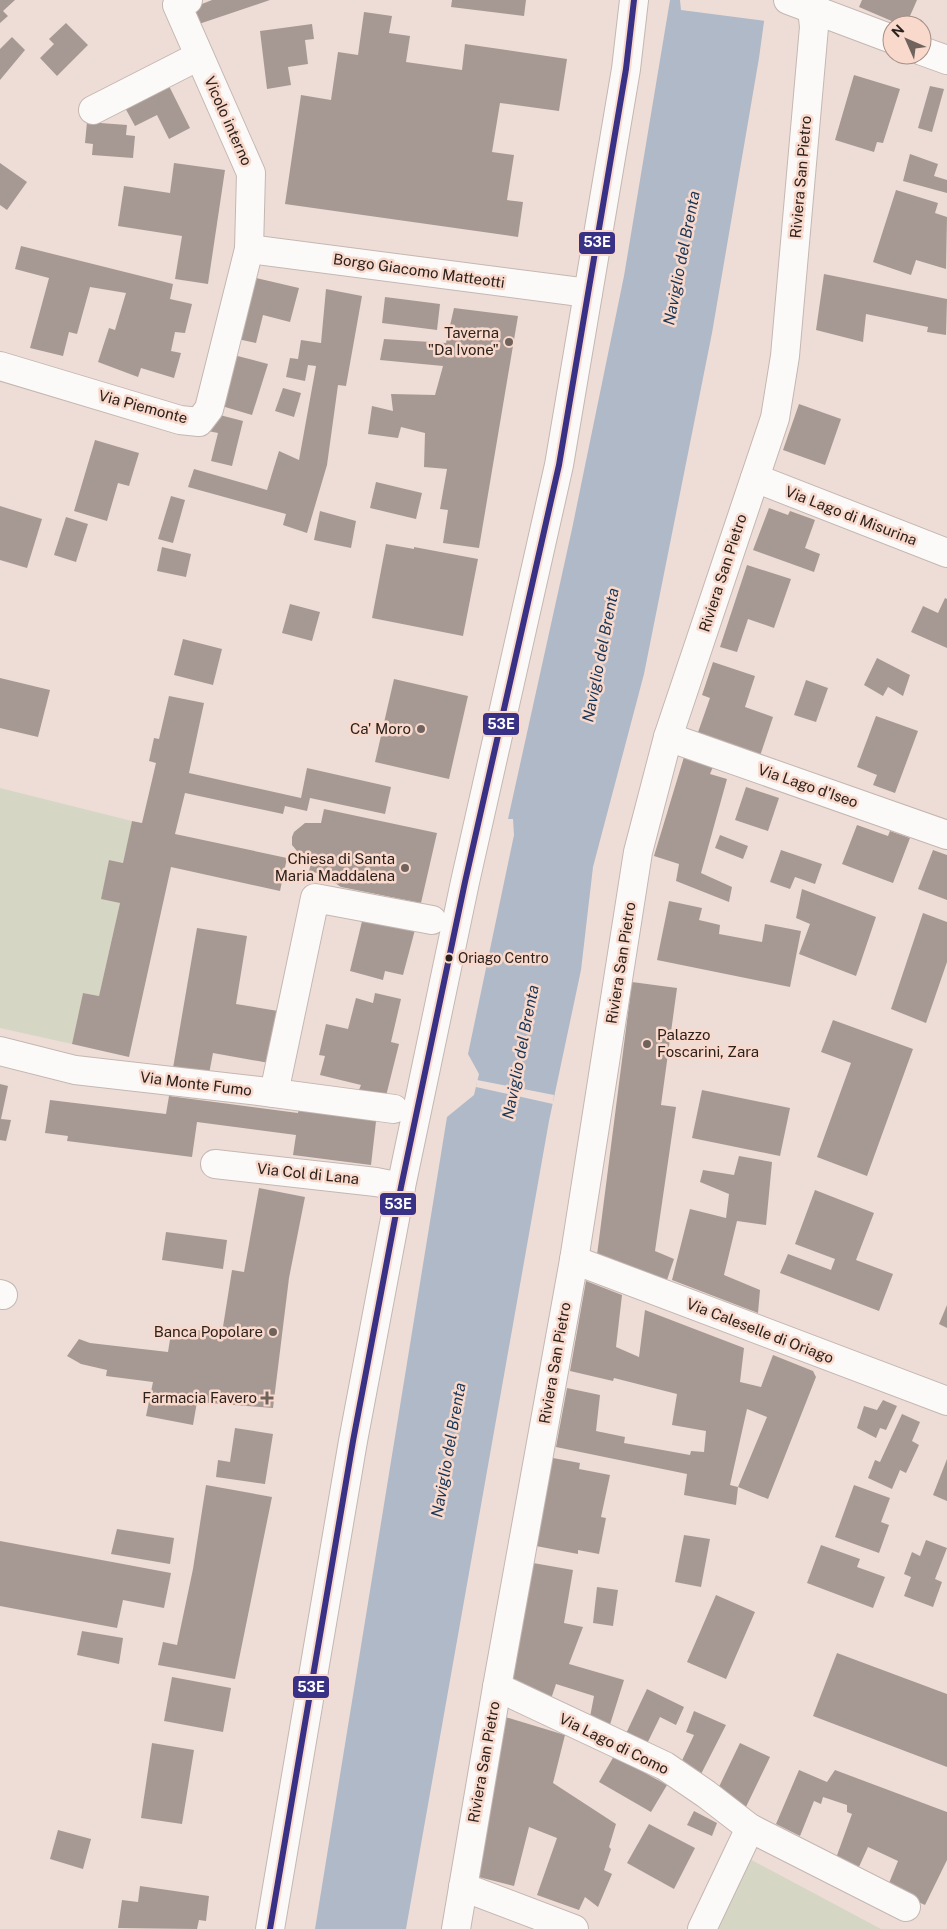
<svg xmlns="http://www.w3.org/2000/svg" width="947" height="1929" font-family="'Public Sans',sans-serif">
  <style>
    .green { fill: #d6d6c4 }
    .water { fill: #b0b9c7 }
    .pier { fill: #eeddd6 }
    .building { fill: #a69993 }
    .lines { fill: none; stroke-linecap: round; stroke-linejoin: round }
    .minor-casing { stroke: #c4b7b1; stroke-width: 30 }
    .major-casing { stroke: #c4b7b1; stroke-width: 30 }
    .minor { stroke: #fcfaf9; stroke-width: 28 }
    .major { stroke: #fcfaf9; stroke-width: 28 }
    .bus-1-casing { stroke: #f8d9cc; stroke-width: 10 }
    .bus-1 { stroke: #393185; stroke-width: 6 }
    .poi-dot { fill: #70635d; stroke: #f8d9cc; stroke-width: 2 }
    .bus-dot { fill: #2c211c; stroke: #f8d9cc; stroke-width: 2 }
    .labels { text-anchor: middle; stroke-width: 5; stroke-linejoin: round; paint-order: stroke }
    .bus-label { font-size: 14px; fill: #2c211c; stroke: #f8d9cc; text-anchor: start }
    .street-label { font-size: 15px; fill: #2c211c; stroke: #f8d9cc }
    .poi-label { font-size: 15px; fill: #2c211c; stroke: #f8d9cc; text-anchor: end }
    .water-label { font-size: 16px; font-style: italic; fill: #173658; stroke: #f8d9cc }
    .line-badge { stroke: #f8d9cc; stroke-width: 2 }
    .badge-label { font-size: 14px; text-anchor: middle; font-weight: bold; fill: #fff }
  </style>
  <rect width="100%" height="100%" fill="#eeddd6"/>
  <g class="green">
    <path d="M0,788l132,33 -9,42 -14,-3 11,43 -21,93 -16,-3 -11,51 -72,-16z"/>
    <path d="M744,1856l137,73h-169z"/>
  </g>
  <path class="water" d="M670,0h97l-8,58 -47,275 -68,341 -51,193 -12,103 -32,151 -143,808h-91l132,-812 27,-22 5,-21 -11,-20 46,-219 -1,-16h-5l64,-290 52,-253z"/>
  <g class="pier">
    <path d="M680,0h89l-3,21 -85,-11z"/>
    <path d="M477,1080l77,15 -1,9 -77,-17z"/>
  </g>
  <g class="building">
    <path d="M0,0h15l-12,11 5,5 -8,7z"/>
    <path d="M212,0h58l-80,27 -6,-16z"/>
    <path d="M452,0h74l-2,16 -73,-9z"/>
    <path d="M862,0h55l-11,25h-5l-42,-18z"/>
    <path d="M364,12l28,4 -3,17 21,3 -4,26 56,8 3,-26 102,15 -8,52 -59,-8 -8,49 22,3 -7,45 16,2 -5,35 -233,-33 16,-109 30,5 7,-48 20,3z"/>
    <path d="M66,23l22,22 -31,31 -17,-18 14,-14 -5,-5z"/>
    <path d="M312,24l2,15 -9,1 3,24 -20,3 3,18 -24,4 -7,-58z"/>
    <path d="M12,37l13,13 -25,30v-31z"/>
    <path d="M854,75l46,14 -17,54 -6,-1 -3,10 -39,-12z"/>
    <path d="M167,82l23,46 -21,11 -12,-24 -22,11 -12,-22z"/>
    <path d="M930,86l14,3 -12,43 -14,-4z"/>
    <path d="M87,122l40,3 -1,10 9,1 -2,22 -41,-3 1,-11 -8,-1z"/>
    <path d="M910,154l28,10 -4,12 13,4v13l-44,-12z"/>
    <path d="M0,163l27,19 -20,28 -7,-5z"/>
    <path d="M174,163l51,7 -17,114 -33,-5 7,-43 -64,-10 6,-40 46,7z"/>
    <path d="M896,190l42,13 -3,10 12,4 -1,52 -30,-9 -5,15 -38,-13z"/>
    <path d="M21,246l152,38 -3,15 22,5 -7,29 -10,-1 -4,19 10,2 -7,25 -33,-10 -3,9 -40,-15 11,-34 6,2 11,-37 -36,-6 -13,47 -8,-2 -6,24 -33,-8 19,-70 -34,-9z"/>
    <path d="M824,274l123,25 -1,36 -19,-3 1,-5 -62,-13 -3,28 -47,-12z"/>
    <path d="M248,276l51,12 -9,34 -27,-7 -7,28 -23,-5z"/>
    <path d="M326,289l36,7 -16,90 -8,-1 -11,80 -20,68 -24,-8 3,-11 -98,-27 6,-18 73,21 12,-39 20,9 17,-94 -8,-1 -3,16 -19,-4 4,-19 8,1 3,-19 20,3z"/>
    <path d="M385,297l55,7 -3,26 -55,-7z"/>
    <path d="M454,308l64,8 -39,232 -36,-5 5,-33 -8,-1 7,-40 -23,-2 1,-34 -24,-6 -3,11 -30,-4 4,-28 21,5 -2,-17 44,1 8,-29 -63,-6 4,-21 62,4z"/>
    <path d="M226,353l42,11 -16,51 -37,-11z"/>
    <path d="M283,388l18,5 -7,24 -19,-6z"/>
    <path d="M799,404l42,15 -16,46 -42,-15z"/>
    <path d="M212,413l31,8 -11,45 -21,-5 7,-28 -10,-2z"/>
    <path d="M95,440l44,13 -10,33 -11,-3 -11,38 -33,-10z"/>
    <path d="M376,482l46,11 -6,26 -46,-11z"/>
    <path d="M171,496l14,4 -12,43 -15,-4z"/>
    <path d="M0,506l42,13 -15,49 -27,-8z"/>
    <path d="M769,508l19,7 2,-4 25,9 -10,28 15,6 -6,18 -61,-22z"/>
    <path d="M320,511l36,10 -5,27 -37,-8z"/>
    <path d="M66,517l22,7 -12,38 -22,-7z"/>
    <path d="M386,544l28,5v-2l64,12 -15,77 -91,-18z"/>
    <path d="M162,547l29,7 -5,23 -29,-6z"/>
    <path d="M747,565l44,14 -17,49 -26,-9 -11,33 -17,-5z"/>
    <path d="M945,598l2,1v49l-36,-16 12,-26 15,7z"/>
    <path d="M290,604l30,8 -8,29 -30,-8z"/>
    <path d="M183,639l39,10 -9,36 -39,-10z"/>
    <path d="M877,658l33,17 -7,21 -15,-9 -5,9 -19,-11z"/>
    <path d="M713,662l42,14 -10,31 28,10 -14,42 -63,-21 14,-40 -8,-3z"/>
    <path d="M0,678l50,12 -12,47 -38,-9z"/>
    <path d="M394,679l74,17 -19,83 -74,-17z"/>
    <path d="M806,680l22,8 -12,34 -22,-7z"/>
    <path d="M169,696l35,7 -15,70 112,25 6,-30 84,19 -6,27 -75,-16 -3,13 -22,-5 -2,8 -98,-21 -10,41 112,24 -7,33 -109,-24 -42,190 -57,-13 11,-51 16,3 21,-93 -19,-4 8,-39 14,3 9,-42 10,2 14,-60 -7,-2 5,-23 5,1z"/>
    <path d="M876,716l42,15 -23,62 -22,-8 4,-10 -20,-8z"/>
    <path d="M684,757l29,10 -3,7 17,5 -26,94 31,14 -3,15 -53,-21 3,-17 -25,-8z"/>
    <path d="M746,787l33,11 -11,33 -33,-11z"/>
    <path d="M324,809l113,24 -16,70 -80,-16 -6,-4 -3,-6 -23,-6 4,-15 -16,-5 -5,-6v-8l2,-5 11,-9h16z"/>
    <path d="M857,825l31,11 2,-5 20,7 -17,45 -51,-19z"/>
    <path d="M720,835l28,11 -5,13 -28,-11z"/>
    <path d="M781,850l41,14 -7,20 -20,-7 -5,12 -20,-7z"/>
    <path d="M933,850l14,5v45l-29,-11z"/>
    <path d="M802,889l74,28 -20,59 -57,-22 11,-30 -14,-6z"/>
    <path d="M669,901l33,7 -3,12 21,5 -1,9 43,8 3,-18 36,7 -11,56 -133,-27z"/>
    <path d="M364,913l52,13 -13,49 -18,-4 -2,9 -33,-9z"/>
    <path d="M923,913l24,9v40l-21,61 -35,-14z"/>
    <path d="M197,928l50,8 -11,68 42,7 -9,52 -56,-10 -4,21 -36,-6z"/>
    <path d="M632,982l45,6 -16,117 15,2 -21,144 19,8 -7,21 -70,-25z"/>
    <path d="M375,993l26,6 -10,43 8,2 -13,52 -27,-6 2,-5 -41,-10 5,-19 -6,-1 7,-31 22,5 8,-31 17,5z"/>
    <path d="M833,1020l80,29 -46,127 -50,-19 34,-94 -30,-11z"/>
    <path d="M0,1084l8,2 -7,33 10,1 -5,21 -6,-1z"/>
    <path d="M702,1090l88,18 -10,48 -88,-18z"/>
    <path d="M169,1096l129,17 1,-10 78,10 -6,52 -78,-10 3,-20 -99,-13 -5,35 -125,-16 1,-5 -23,-3 5,-33 116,14z"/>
    <path d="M739,1156l33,6 -6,63 -29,-4 -13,54 36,15 -2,23 -86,-33 18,-71 36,9 3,-24 -29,-12 3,-12 31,5z"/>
    <path d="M259,1188l46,9 -16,81 -16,130 -76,-6 -4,23 -47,-9 7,-34 -47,-6 1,-6 -26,-6 -14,-8 12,-17 11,4 78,9 4,-25 50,6 10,-63 12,2z"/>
    <path d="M815,1190l59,23 -18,47 37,14 -14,37 -99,-38 8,-19 43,16 4,-11 -40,-15z"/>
    <path d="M166,1232l61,8 -4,29 -61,-9z"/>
    <path d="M586,1281l36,14 -6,52 23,10 6,-47 99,38 -4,34 21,5 12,-32 40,16 3,6 -48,122 -30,-12 29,-70 -20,-8 -17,76 8,2 -2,18 -52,-10 3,-21 -131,-27 11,-59 33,7 -4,36 29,6 -1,6 66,12 1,-4 13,1 2,-21 -34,-6 5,-31 -63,-16 -1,3 -43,-10z"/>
    <path d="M947,1305v23l-8,-4z"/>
    <path d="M883,1400l14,6 -11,24 -6,-2 -4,10 -19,-10 7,-22 13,4z"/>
    <path d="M902,1414l18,8 -8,19 7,4 -13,28 -6,-3 -8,19 -24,-11 7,-18 5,2z"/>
    <path d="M235,1428l38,6 -8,50 -49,-7 2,-17 12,2z"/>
    <path d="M553,1458l27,5 -1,6 31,6 -9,42 5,1 -7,36 -21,-4v4l-42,-8z"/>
    <path d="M947,1459v42l-14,-6z"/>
    <path d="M206,1485l66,12 -37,182 -77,-14 5,-23 14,3 16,-76z"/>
    <path d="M854,1485l36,13 -9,24 8,3 -10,28 -44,-16z"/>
    <path d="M117,1529l57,9 -4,26 -59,-10z"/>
    <path d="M684,1535l26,4 -9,48 -26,-5z"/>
    <path d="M926,1540l21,8 -12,31 7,3 -9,25 -29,-11 7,-19 -7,-3 8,-22 8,4z"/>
    <path d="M0,1541l171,32 -7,35 -41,-8 -6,28 -117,-22z"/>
    <path d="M821,1545l39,14 -3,8 28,10 -12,31 -66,-25z"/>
    <path d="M533,1563l40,7 -9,53 19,4 -14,37 55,16 -16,51 -19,-9 5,-26 -38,-12 -7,21 -42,-14z"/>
    <path d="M597,1587l21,3 -5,36 -20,-3z"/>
    <path d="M716,1595l39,17 -29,67 -39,-17z"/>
    <path d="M82,1631l41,7 -4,26 -42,-9z"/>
    <path d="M837,1653l110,41v73l-134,-51z"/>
    <path d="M172,1677l59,11 -8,44 -59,-11z"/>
    <path d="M647,1689l37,18 -8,18 -16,-8 -17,35 -21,-10z"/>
    <path d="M694,1711l32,14 -28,55 -20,-11 16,-34 -8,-3z"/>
    <path d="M502,1716l63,19 -12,48 63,41 -7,23 2,2 -7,21 8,4 -14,33 -13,-10 -6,13 -42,-15 20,-57 -28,-11 -15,59 -43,-11z"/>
    <path d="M152,1743l42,7 -12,74 -41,-6z"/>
    <path d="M740,1743l30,14 -25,52 -30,-14z"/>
    <path d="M614,1756l53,29 -16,27 -52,-30z"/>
    <path d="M799,1770l28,12 8,-12 112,42v48l-22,45 -38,-17 11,-27 -30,-14 -10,22 -22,-11 16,-44 -5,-2v-7l-24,-8 -2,7 -7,-3 -14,35 -24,-12z"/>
    <path d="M694,1811l23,12 -5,13 -25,-11z"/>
    <path d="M649,1824l46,24 -21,41 -47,-26z"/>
    <path d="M58,1830l33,9 -8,30 -33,-10z"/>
    <path d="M140,1886l69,10 -3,25 -7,-1 -2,9 -79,-1 4,-28 16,2z"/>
  </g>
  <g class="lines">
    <defs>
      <g id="minor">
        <path d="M788,0l104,39"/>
        <path d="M922,51l25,9"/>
        <path d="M93,110l106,-54"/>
        <path d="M249,249l339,44"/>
        <path d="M0,366l180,54 19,2 10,-13 40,-160 2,-76 -74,-168 11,-5"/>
        <path d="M755,478l192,75"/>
        <path d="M668,737l279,98"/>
        <path d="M0,1051l75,19 184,21 135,18"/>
        <path d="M274,1093l41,-195 117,22"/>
        <path d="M215,1164l161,18 25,5"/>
        <path d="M574,1260l373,141"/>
        <path d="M0,1294l3,1"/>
        <path d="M497,1687l168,79 41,28 44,34 156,79"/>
        <path d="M463,1887l111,42"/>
        <path d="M456,1929l41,-242 77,-427 64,-408 30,-115 107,-319 10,-62 29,-329 -3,-27"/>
        <path d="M702,1929l48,-101"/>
      </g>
      <path id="major" d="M270,1929l83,-488 48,-254 64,-305 94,-417 67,-396 8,-69"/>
    </defs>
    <use href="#minor" class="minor-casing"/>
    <use href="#major" class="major-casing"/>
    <use href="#minor" class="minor"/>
    <use href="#major" class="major"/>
    <defs>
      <path id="bus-1" d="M270,1929l83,-488 48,-254 64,-305 94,-417 67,-396 8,-69"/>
    </defs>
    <use href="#bus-1" class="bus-1-casing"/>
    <use href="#bus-1" class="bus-1"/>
  </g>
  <g class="poi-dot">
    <circle cx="509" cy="342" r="5"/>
    <circle cx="421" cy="729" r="5"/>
    <circle cx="405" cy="868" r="5"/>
    <circle cx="647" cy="1044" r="5"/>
    <circle cx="273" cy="1332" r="5"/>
    <path d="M264.5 1390.5h5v5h5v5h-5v5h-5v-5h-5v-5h5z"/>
  </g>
  <circle class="bus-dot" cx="449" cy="958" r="4.5"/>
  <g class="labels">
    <g class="bus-label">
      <text x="458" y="963">Oriago Centro</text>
    </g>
    <g class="street-label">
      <text transform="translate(228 121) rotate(66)" y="5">Vicolo interno</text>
      <text transform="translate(801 177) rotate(-85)" y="5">Riviera San Pietro</text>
      <text transform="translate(419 271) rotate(8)" y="5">Borgo Giacomo Matteotti</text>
      <text transform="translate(143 407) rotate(15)" y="5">Via Piemonte</text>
      <text transform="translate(851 516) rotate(21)" y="5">Via Lago di Misurina</text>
      <text transform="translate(723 573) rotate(-72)" y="5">Riviera San Pietro</text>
      <text transform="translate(808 786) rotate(19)" y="5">Via Lago d'Iseo</text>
      <text transform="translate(621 963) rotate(-81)" y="5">Riviera San Pietro</text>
      <text transform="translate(196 1084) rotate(7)" y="5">Via Monte Fumo</text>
      <text transform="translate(308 1174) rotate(6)" y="5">Via Col di Lana</text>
      <text transform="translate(760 1331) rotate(21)" y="5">Via Caleselle di Oriago</text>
      <text transform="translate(555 1363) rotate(-80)" y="5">Riviera San Pietro</text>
      <text transform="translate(614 1744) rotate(26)" y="5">Via Lago di Como</text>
      <text transform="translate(484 1762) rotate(-80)" y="5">Riviera San Pietro</text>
    </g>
    <g class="poi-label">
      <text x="499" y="338">Taverna<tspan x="499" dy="17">"Da Ivone"</tspan></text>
      <text x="411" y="734">Ca' Moro</text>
      <text x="395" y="864">Chiesa di Santa<tspan x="395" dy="17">Maria Maddalena</tspan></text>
      <text x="657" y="1040" text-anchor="start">Palazzo<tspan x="657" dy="17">Foscarini, Zara</tspan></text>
      <text x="263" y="1337">Banca Popolare</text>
      <text x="257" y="1403">Farmacia Favero</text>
    </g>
    <g class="water-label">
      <text transform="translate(681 258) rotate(-79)" y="6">Naviglio del Brenta</text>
      <text transform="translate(600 655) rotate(-79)" y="6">Naviglio del Brenta</text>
      <text transform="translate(520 1052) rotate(-79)" y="6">Naviglio del Brenta</text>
      <text transform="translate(448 1450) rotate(-80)" y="6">Naviglio del Brenta</text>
    </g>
  </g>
  <g class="line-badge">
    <rect x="578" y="231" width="38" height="24" rx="5" fill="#393185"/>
    <rect x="482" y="712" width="38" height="24" rx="5" fill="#393185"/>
    <rect x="379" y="1192" width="38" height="24" rx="5" fill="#393185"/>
    <rect x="292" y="1675" width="38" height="24" rx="5" fill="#393185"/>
  </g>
  <g class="badge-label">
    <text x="597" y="247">53E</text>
    <text x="501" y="729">53E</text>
    <text x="398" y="1209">53E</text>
    <text x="311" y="1692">53E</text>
  </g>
  <g transform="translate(907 40) rotate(315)"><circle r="24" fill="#f8d9cc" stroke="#a68f86"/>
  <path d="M0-4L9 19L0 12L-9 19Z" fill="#70635d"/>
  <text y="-8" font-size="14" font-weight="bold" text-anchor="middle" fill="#2c211c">N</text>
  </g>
</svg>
